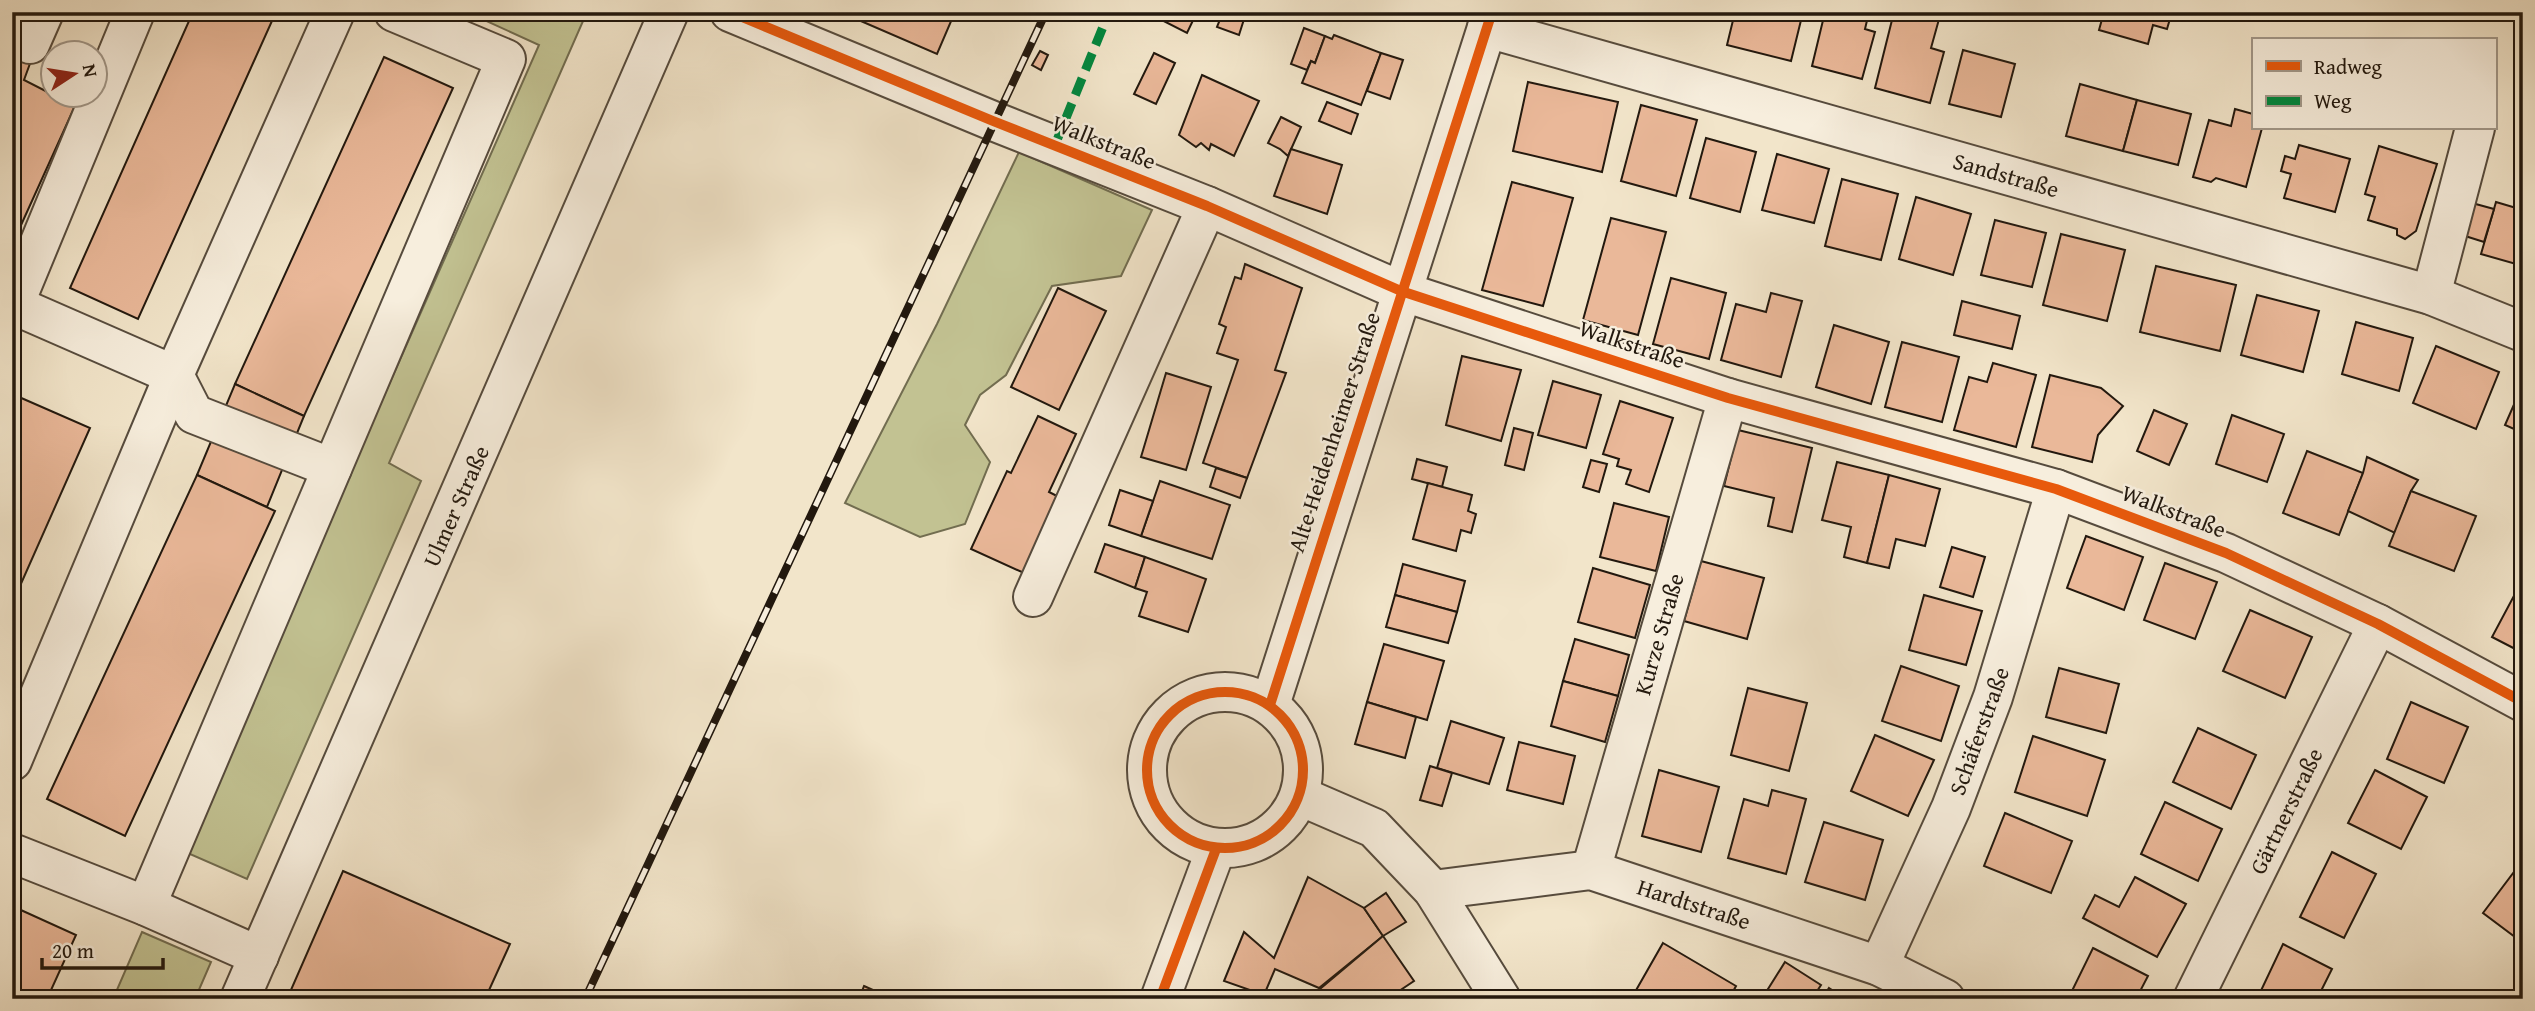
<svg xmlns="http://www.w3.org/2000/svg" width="2535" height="1011" font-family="'Gentium Book Plus',serif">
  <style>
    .green { fill: #c2c292; stroke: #726d50; stroke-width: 2 }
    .building { fill: #eab899; stroke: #22180e; stroke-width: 2 }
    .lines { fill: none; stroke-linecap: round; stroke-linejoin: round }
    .minor-casing { stroke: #564b3d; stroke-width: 42 }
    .minor { stroke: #f7eedd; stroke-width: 38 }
    .rail-casing { stroke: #22180e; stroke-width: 8 }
    .rail { stroke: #f7eedd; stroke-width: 5; stroke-dasharray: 16; stroke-linecap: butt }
    .quiet { stroke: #00873e; stroke-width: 9; stroke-dasharray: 18 9; stroke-linecap: butt }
    .cycleway-casing { stroke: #f7eedd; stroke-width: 15 }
    .cycleway { stroke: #e8590c; stroke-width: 10 }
    .labels { text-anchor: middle; stroke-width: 5; stroke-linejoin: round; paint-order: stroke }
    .street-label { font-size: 23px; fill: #22180e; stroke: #f7eedd }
  </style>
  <rect width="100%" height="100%" fill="#f2e5ca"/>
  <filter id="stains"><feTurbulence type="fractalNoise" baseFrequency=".00286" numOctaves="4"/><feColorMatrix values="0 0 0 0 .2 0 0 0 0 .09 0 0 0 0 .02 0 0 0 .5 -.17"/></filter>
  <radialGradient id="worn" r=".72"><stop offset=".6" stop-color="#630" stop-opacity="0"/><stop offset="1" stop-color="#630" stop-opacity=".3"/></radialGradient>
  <g class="green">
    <path d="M485,12h102l-198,451 32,18 -174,398 -64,-28 356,-806 -57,-26z"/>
    <path d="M1019,152l133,58 -31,66 -69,10 -46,89 -26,20 -15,30 25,37 -25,62 -45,13 -75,-34 92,-179z"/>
    <path d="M142,932l69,30 -16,37h-82z"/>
  </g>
  <g class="building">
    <path d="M193,12h83l-138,307 -68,-31z"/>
    <path d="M840,12h115l-18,42z"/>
    <path d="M1146,12h63l-3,5 -9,-5 -10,21z"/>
    <path d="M1223,12h11l11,4 -6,19 -22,-8z"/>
    <path d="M1735,12h68l-12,49 -64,-16z"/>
    <path d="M1825,12h44l-4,17 10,3 -13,47 -50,-13z"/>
    <path d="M1894,12h47l-10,36 13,4 -14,51 -55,-15z"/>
    <path d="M2104,12h68l-5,17 -14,-4 -5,19 -49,-14z"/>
    <path d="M1304,28l21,8 -10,27 -4,-2 -4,9 -16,-6z"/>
    <path d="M1334,35l47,18 -20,52 -59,-22 9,-22 4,2 10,-27 7,3z"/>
    <path d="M12,49l20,9 -8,22 51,26 -63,139z"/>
    <path d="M1963,50l52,14 -14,53 -52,-13z"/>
    <path d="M1040,51l8,4 -7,15 -9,-5z"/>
    <path d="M1154,53l21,10 -19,41 -22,-10z"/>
    <path d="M1381,53l22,7 -13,39 -23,-8z"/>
    <path d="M384,57l69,31 -149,328 -69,-32z"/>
    <path d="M1202,75l57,26 -25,55 -23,-12 -2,6 -8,-7 -5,4 -17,-12z"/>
    <path d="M1528,82l90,20 -16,70 -89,-21z"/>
    <path d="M2080,84l57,16 -14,51 -57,-15z"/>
    <path d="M2137,100l54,14 -13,51 -55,-14z"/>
    <path d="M1327,102l31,12 -7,20 -32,-13z"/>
    <path d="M1641,105l56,15 -21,76 -55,-15z"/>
    <path d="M2235,109l18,5v14h9l-16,59 -30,-9 -5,4 -18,-5 16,-57 22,6z"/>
    <path d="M1281,117l20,10 -13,29 -8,-7 -12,-6z"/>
    <path d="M1706,138l50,14 -16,60 -50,-14z"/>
    <path d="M2299,145l51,14 -15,53 -51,-14 7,-24 -10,-3 4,-15 10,3z"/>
    <path d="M2379,146l58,18 -21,67 -11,8 -8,-4v-6l-29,-9 7,-23 -10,-3z"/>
    <path d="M1291,149l51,16 -15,49 -53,-18z"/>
    <path d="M1777,154l52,15 -15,54 -52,-13z"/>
    <path d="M1842,179l56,15 -17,66 -56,-14z"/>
    <path d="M1512,182l61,16 -30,108 -61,-16z"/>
    <path d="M1916,197l55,17 -18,61 -54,-16z"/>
    <path d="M2496,202l27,8v56l-42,-12z"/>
    <path d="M2472,203l22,6 -10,33 -22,-7z"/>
    <path d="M1611,218l55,14 -28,103 -55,-15z"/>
    <path d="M1995,220l51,13 -14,54 -51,-12z"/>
    <path d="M2061,234l64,16 -18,71 -64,-16z"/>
    <path d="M1245,264l57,24 -27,82 11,3 -39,105 -44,-15 35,-103 -21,-7 9,-26 -7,-3 16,-47 6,2z"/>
    <path d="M2156,266l80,19 -16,66 -80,-19z"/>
    <path d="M1671,278l55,15 -17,66 -56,-15z"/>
    <path d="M1058,288l48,23 -47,99 -48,-23z"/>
    <path d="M1771,293l31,8 -21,76 -60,-17 15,-56 30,8z"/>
    <path d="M2257,295l62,16 -16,61 -62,-17z"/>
    <path d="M1962,301l58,15 -8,33 -58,-14z"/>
    <path d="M2356,322l57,16 -14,53 -57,-17z"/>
    <path d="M1834,325l55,17 -18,62 -55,-17z"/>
    <path d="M1902,342l57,15 -17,65 -57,-15z"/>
    <path d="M2436,346l63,26 -23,57 -63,-26z"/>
    <path d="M1462,356l59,14 -20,71 -55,-16z"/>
    <path d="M1993,363l43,12 -20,72 -62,-17 15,-53 18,5z"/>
    <path d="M1166,373l45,14 -25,83 -45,-13z"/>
    <path d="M2050,375l51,13 22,18 -25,29 -6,27 -60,-15z"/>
    <path d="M1553,381l48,14 -15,53 -48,-13z"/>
    <path d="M235,384l69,32 -37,91 -70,-32z"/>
    <path d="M2523,384v49l-18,-8z"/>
    <path d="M19,397l71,31 -78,176v-192z"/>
    <path d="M1620,401l53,17 -24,74 -23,-8 5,-14 -14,-4 2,-7 -16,-5z"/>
    <path d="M2154,410l33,14 -18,41 -32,-14z"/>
    <path d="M2232,415l52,19 -17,48 -51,-18z"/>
    <path d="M1038,416l38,18 -27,58 10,5 -35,76 -53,-24 36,-78 4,2z"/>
    <path d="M1514,428l19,5 -9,37 -19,-5z"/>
    <path d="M1738,430l74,18 -20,84 -24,-6 6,-28 -50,-12z"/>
    <path d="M2307,451l56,22 -24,62 -56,-22z"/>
    <path d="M2367,457l51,23 -7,11 -16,42 -47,-22 15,-38z"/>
    <path d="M1417,459l30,8 -5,20 -30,-8z"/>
    <path d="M1591,460l16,4 -8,28 -16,-5z"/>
    <path d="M1837,462l52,13 -22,88 -23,-6 7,-30 -29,-7z"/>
    <path d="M1216,468l31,10 -7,20 -30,-11z"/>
    <path d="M197,475l78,36 -150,325 -78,-37z"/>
    <path d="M1889,475l51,14 -15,57 -29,-7 -7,29 -22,-5z"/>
    <path d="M1160,481l70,24 -18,54 -71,-23z"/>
    <path d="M1428,483l44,12 -4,16 8,3 -5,19 -10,-3 -5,21 -43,-12z"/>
    <path d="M1120,490l33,11 -12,35 -32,-11z"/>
    <path d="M2411,491l65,25 -22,55 -65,-25z"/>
    <path d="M1614,503l55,14 -13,54 -56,-14z"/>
    <path d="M2086,536l57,21 -19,53 -57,-22z"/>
    <path d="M1105,544l40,13 -10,31 -40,-16z"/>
    <path d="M1952,547l33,10 -12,40 -33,-10z"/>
    <path d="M1145,557l61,22 -18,53 -49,-16 8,-24 -12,-4z"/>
    <path d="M1701,561l63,17 -17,61 -63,-18z"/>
    <path d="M2165,563l52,19 -22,57 -51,-19z"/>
    <path d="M1403,564l62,17 -8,31 -62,-17z"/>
    <path d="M1593,568l57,17 -15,53 -57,-16z"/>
    <path d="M2516,592l7,3v58l-31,-16z"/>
    <path d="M1395,595l62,17 -9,31 -62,-16z"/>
    <path d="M1924,595l58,16 -16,54 -57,-15z"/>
    <path d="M2250,610l62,27 -27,61 -62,-27z"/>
    <path d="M1575,639l54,16 -11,41 -55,-15z"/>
    <path d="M1384,644l60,17 -17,59 -60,-18z"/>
    <path d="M1901,666l58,20 -18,55 -59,-20z"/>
    <path d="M2059,668l60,16 -13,49 -60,-16z"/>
    <path d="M1563,681l55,15 -13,46 -54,-16z"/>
    <path d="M1748,688l59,15 -18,68 -58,-16z"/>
    <path d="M1367,702l49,15 -11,41 -50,-14z"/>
    <path d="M2411,702l57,25 -24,56 -57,-24z"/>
    <path d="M1451,721l53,17 -15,46 -52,-16z"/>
    <path d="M2198,728l58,27 -25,54 -58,-27z"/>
    <path d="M1875,735l59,25 -26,56 -57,-25z"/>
    <path d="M2033,736l72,24 -18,56 -72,-24z"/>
    <path d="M1519,742l56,14 -12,48 -56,-14z"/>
    <path d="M1430,766l22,7 -10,33 -22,-6z"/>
    <path d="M1659,770l60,17 -18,65 -59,-16z"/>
    <path d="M2375,770l52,27 -26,52 -53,-26z"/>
    <path d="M1772,790l34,9 -20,75 -58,-16 16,-59 24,7z"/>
    <path d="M2165,802l57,27 -24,52 -57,-27z"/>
    <path d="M2005,813l67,28 -21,52 -67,-27z"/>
    <path d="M1824,822l59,18 -18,60 -60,-18z"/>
    <path d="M2332,852l44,22 -32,64 -44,-21z"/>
    <path d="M2523,860v83l-40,-30z"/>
    <path d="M343,871l167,73 -25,55h-198z"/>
    <path d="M1308,877l56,31 19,28 -64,52 -44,-19 -11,26 -40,-14 20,-49 30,26z"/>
    <path d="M2135,877l51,27 -29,53 -74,-39 12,-23 24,12z"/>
    <path d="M1386,893l20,29 -23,14 -19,-28z"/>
    <path d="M12,906l64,29 -29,64h-35z"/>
    <path d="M1383,936l31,45 -27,18h-79z"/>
    <path d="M1663,943l73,43 -7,13h-98z"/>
    <path d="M2283,944l49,25 -15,30h-60z"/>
    <path d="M2093,948l55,28 -12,23h-68z"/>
    <path d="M1785,962l36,23 -9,14h-46l-3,-2z"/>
    <path d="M864,986l29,13h-34z"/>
    <path d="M1829,988l17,11h-24z"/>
  </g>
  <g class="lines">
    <defs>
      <g id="minor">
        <path d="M135,12l-121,293 160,70 20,39 138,54"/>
        <path d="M730,12l263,109 214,85 194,85 327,107 328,91 170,64 152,71 145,78"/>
        <path d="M1487,28l944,267 92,37"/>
        <path d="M30,44l14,-32"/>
        <path d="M2431,295l44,-167"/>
        <path d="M1033,597l174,-391"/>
        <circle cx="1225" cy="770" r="78"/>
        <path d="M1270,705l222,-693"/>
        <path d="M12,761l162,-386 161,-363"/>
        <path d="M1300,796l74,32 59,62 68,109"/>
        <path d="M12,853l134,53 113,50"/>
        <path d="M1591,870l137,-472"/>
        <path d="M1433,890l158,-20 288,96 66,33"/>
        <path d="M146,906l360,-847 -112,-47"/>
        <path d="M1879,966l72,-158 42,-111 63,-208"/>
        <path d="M240,999l429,-987"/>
        <path d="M1160,999l56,-150"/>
        <path d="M2193,999l185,-375"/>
      </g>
    </defs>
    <use href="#minor" class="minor-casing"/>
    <use href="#minor" class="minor"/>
    <defs>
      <path id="rail" d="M585,999l461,-987"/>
    </defs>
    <use href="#rail" class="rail-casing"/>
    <use href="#rail" class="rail"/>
    <path class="quiet" d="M1055,145l54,-133"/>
    <defs>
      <g id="cycleway">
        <path d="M730,12l263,109 214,85 194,85 327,107 328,91 170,64 152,71 145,78"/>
        <circle cx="1225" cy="770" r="78"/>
        <path d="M1270,705l222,-693"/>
        <path d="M1160,999l56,-150"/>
      </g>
    </defs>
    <use href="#cycleway" class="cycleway-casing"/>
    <use href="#cycleway" class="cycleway"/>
  </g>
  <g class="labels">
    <g class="street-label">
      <text transform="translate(1104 142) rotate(22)" y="8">Walkstraße</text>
      <text transform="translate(2006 175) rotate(16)" y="8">Sandstraße</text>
      <text transform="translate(1632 344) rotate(18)" y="8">Walkstraße</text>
      <text transform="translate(1334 432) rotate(-72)" y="8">Alte Heidenheimer Straße</text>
      <text transform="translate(456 506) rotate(-66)" y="8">Ulmer Straße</text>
      <text transform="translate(2174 511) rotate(21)" y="8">Walkstraße</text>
      <text transform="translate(1659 634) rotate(-74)" y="8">Kurze Straße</text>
      <text transform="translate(1979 731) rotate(-70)" y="8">Schäferstraße</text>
      <text transform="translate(2286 811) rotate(-64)" y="8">Gärtnerstraße</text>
      <text transform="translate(1694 904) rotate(18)" y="8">Hardtstraße</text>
    </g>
  </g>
  <rect width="2535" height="1011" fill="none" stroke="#f2e5ca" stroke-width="42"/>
  <rect x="14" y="14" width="2507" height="983" fill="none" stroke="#22180e" stroke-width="3.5"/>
  <rect x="21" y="21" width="2493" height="969" fill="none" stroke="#22180e" stroke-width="2"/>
  <rect x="2252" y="38" width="245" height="91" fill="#f7eedd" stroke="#a2988a" stroke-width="2"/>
  <rect x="2266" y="61" width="35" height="10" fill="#e8590c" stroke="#a2988a" stroke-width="2"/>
  <text x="2314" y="74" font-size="21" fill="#22180e">Radweg</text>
  <rect x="2266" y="96" width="35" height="10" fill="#00873e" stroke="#a2988a" stroke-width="2"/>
  <text x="2314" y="108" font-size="21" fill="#22180e">Weg</text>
  <g transform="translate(74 74) rotate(78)"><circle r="33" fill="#f7eedd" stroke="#a2988a" stroke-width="2"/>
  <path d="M0-5L12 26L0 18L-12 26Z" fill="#8f2418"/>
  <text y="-10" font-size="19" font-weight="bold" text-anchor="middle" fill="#22180e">N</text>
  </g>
  <path d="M42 958v10h121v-10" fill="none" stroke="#22180e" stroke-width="3.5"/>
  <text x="52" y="958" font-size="21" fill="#22180e" stroke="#f7eedd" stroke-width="5" paint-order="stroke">20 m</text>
  <rect width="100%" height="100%" filter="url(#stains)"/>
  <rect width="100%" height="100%" fill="url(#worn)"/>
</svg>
